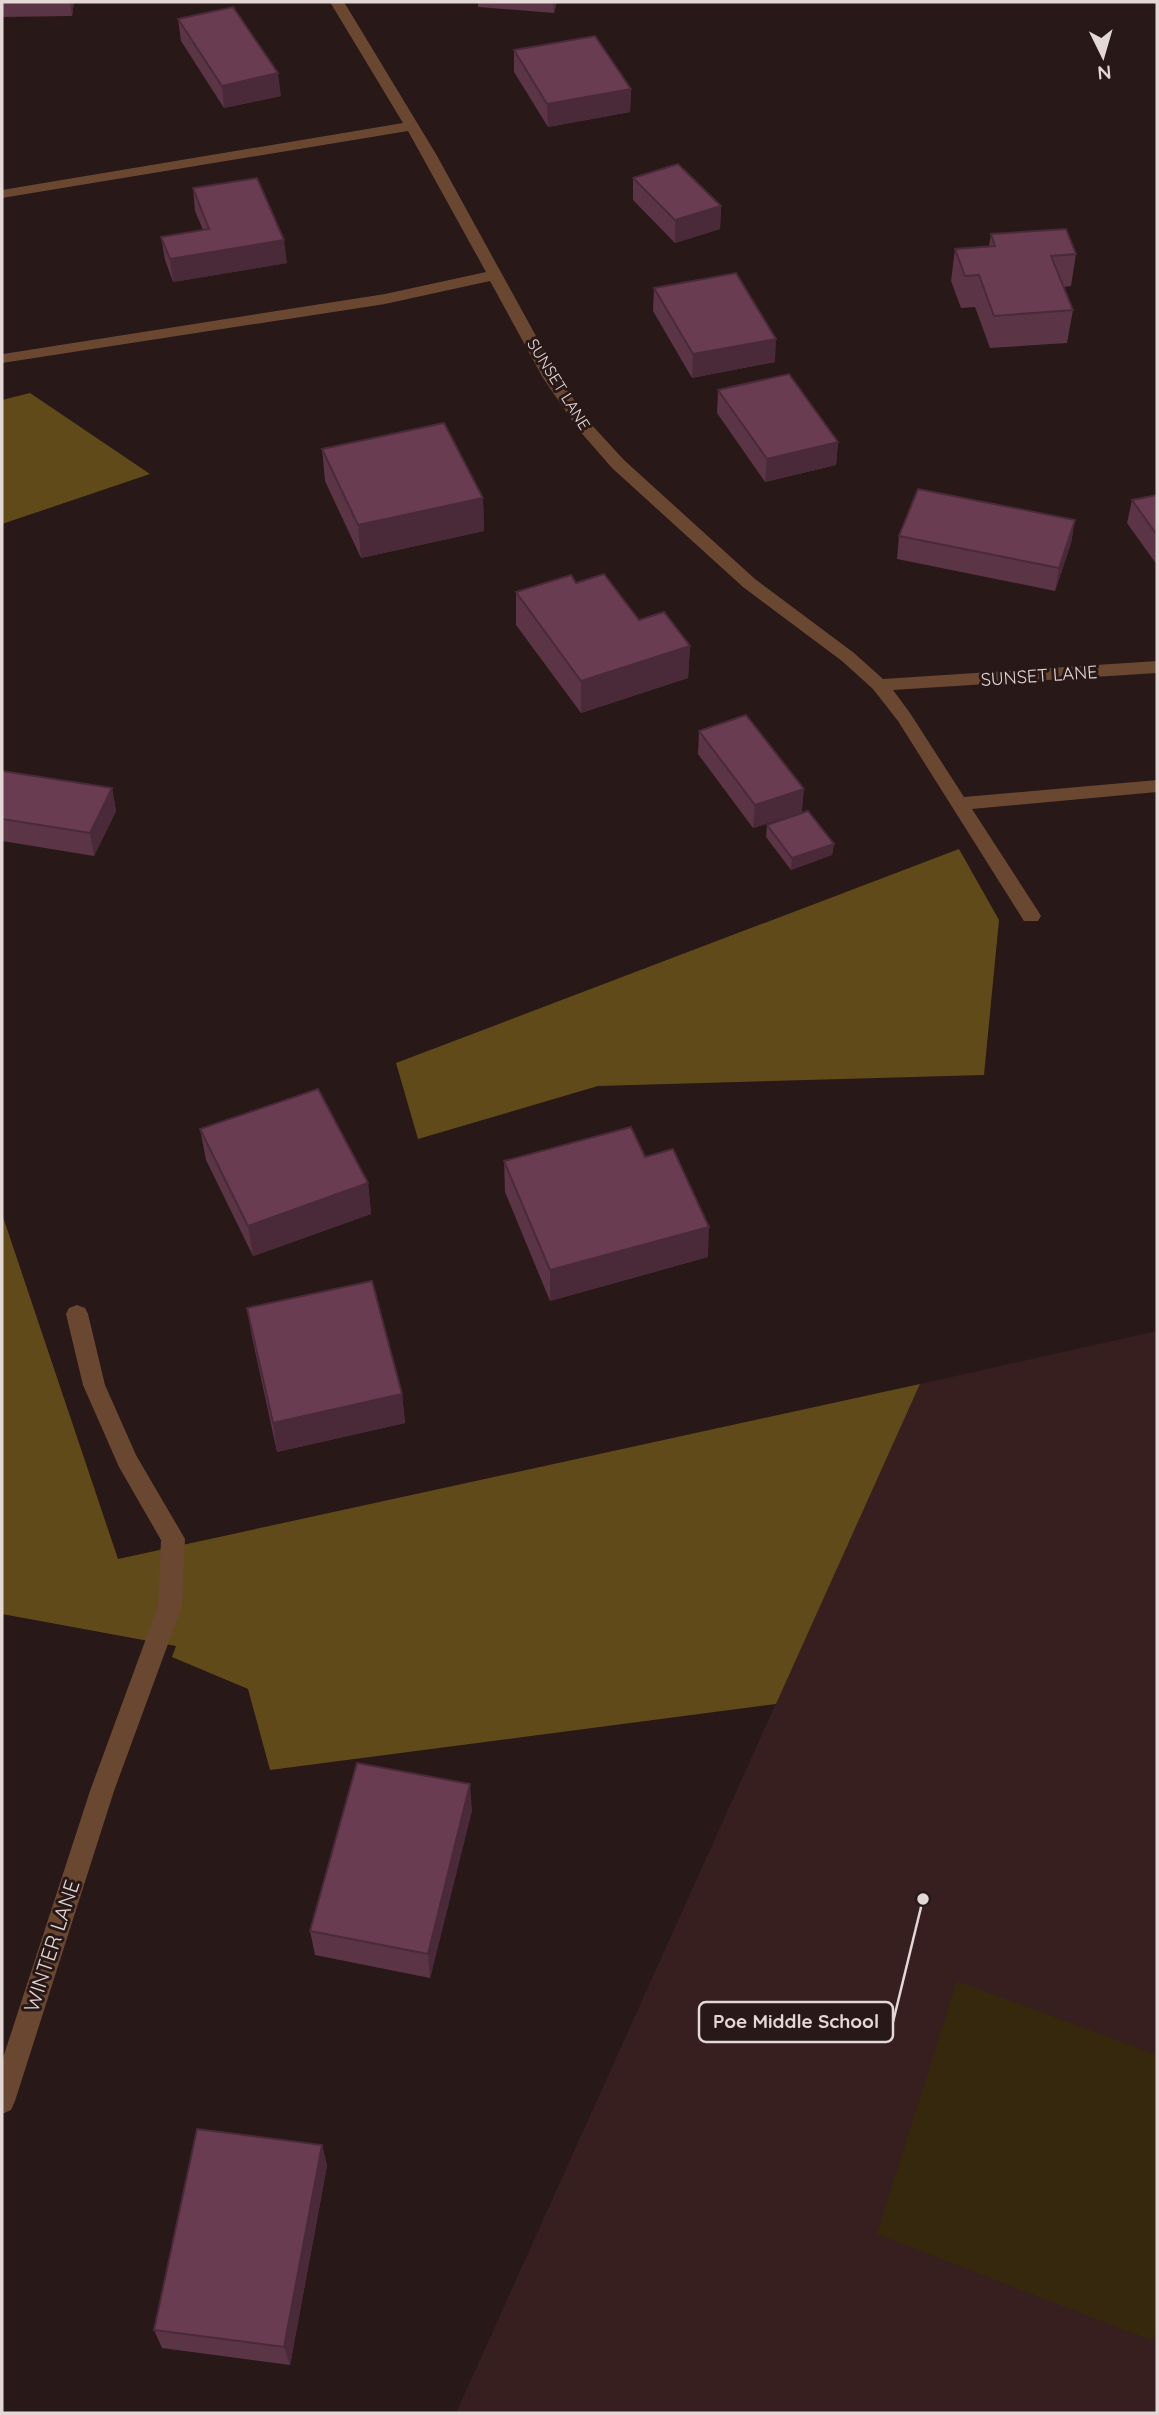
<svg xmlns="http://www.w3.org/2000/svg" width="1159" height="2415" font-family="Quicksand,sans-serif">
  <style>
    .built { fill: #361f1e }
    .green { fill: #36280d }
    .forest { fill: #604a1a }
    .lines { fill: none; stroke-linecap: round; stroke-linejoin: round }
    .minor { fill: #6a4731; fill-rule: evenodd }
    .wall { fill: #5b3446 }
    .shaded-wall { fill: #4a2a39 }
    .building { fill: #6a3c51; stroke: #4a2a39; stroke-width: 2 }
    .labels { text-anchor: middle; stroke-width: 6; stroke-linejoin: round; paint-order: stroke }
    .far-street-label { font-size: 16px; fill: #e4d8d7; stroke: #281817 }
    .street-label { font-size: 18px; fill: #e4d8d7; stroke: #281817 }
    .near-street-label { font-size: 21px; fill: #e4d8d7; stroke: #281817 }
    .leader { fill: none; stroke: #e4d8d7; stroke-width: 2.5 }
    .callout-dot { fill: #e4d8d7; stroke: #281817; stroke-width: 2.5 }
    .callout { fill: #281817; stroke: #e4d8d7; stroke-width: 2.5 }
    .callout-label { font-size: 19px; text-anchor: middle; font-weight: bold; fill: #e4d8d7 }
  </style>
  <rect width="100%" height="100%" fill="#281817"/>
  <path class="built" d="M1157,1331v1082h-701l464,-1029z"/>
  <path class="green" d="M957,1981l200,74v271l-4,15 -276,-107z"/>
  <g class="forest">
    <path d="M30,393l120,81 -148,50v-124z"/>
    <path d="M959,849l40,71 -15,155 -386,11 -180,53 -22,-76z"/>
    <path d="M2,1214l116,345 802,-175 -144,320 -506,66 -22,-81 -76,-32 4,-11 -174,-32z"/>
  </g>
  <g class="lines">
    <g class="minor">
      <path d="M330,2h14l92,152 123,224 31,45 34,37 131,119 99,74 29,26 274,-18v12l-264,17 17,23 54,84 193,-17v12l-185,17 66,102 3,5 -3,5h-14l-126,-200 -25,-32 -31,-28 -99,-74 -131,-119 -34,-39 -35,-51 -53,-97 -105,23 -383,59 1,-9 382,-60 101,-22 -78,-141 -406,67v-8l401,-67z"/>
      <path d="M77,1305l8,3 3,6 17,71 31,70 49,84 -3,67 -68,185 -99,310 -4,9 -9,4v-53l88,-270 68,-185 3,-66 -42,-73 -36,-82 -17,-71 3,-6z"/>
    </g>
  </g>
  <g class="wall">
    <path d="M2,2h72l-2,14 -70,1z"/>
    <path d="M478,2h79l-3,11 -76,-6z"/>
    <path d="M178,19l103,77 -57,12 -43,-67z"/>
    <path d="M514,50l117,39 -1,23 -82,15 -34,-55z"/>
    <path d="M633,178l88,28 -1,23 -45,14 -42,-43z"/>
    <path d="M193,188l94,75 -114,19 -8,-22 -4,-23 42,-7 -8,-19z"/>
    <path d="M991,234l85,20 -5,32 -8,1 10,23 -6,33 -77,5 -15,-41 -14,1 -10,-27 4,-32 34,-3z"/>
    <path d="M654,288l121,74 -83,16 -39,-67z"/>
    <path d="M718,390l120,52 -2,23 -71,17 -48,-69z"/>
    <path d="M322,449l161,49 1,33 -123,27 -36,-77z"/>
    <path d="M1157,495v70l-30,-42 5,-23z"/>
    <path d="M1075,520l-4,23 -16,48 -158,-32 2,-23z"/>
    <path d="M576,583l63,37 51,26 -2,32 -107,35 -65,-88v-33z"/>
    <path d="M699,731l103,81 -49,16 -55,-74z"/>
    <path d="M2,771l110,17 4,23 -22,45 -92,-15z"/>
    <path d="M767,825l67,19 -2,11 -41,15 -25,-33z"/>
    <path d="M200,1129l168,54 3,31 -118,42 -47,-96z"/>
    <path d="M645,1157l63,100 -158,44 -45,-109 -1,-31z"/>
    <path d="M247,1308l155,86 3,29 -128,29 -25,-115z"/>
    <path d="M472,1810l-42,168 -115,-23 -5,-24z"/>
    <path d="M322,2145l5,21 -37,199 -128,-17 -8,-18z"/>
  </g>
  <g class="shaded-wall">
    <path d="M70,2h4l-2,14z"/>
    <path d="M553,2h4l-3,11z"/>
    <path d="M278,73l3,23 -57,12 -2,-22z"/>
    <path d="M631,89l-1,23 -82,15 -1,-23z"/>
    <path d="M721,206l-1,23 -45,14v-23z"/>
    <path d="M284,240l3,23 -114,19 -3,-23z"/>
    <path d="M776,339l-1,23 -83,16 1,-24z"/>
    <path d="M838,442l-2,23 -71,17 2,-23z"/>
    <path d="M483,498l1,33 -123,27 -3,-33z"/>
    <path d="M1075,520l-4,23 -16,48 4,-23z"/>
    <path d="M690,646l-2,32 -107,35v-32z"/>
    <path d="M112,788l4,23 -22,45 -4,-23z"/>
    <path d="M804,789l-2,23 -49,16 2,-23z"/>
    <path d="M834,844l-2,11 -41,15 1,-12z"/>
    <path d="M368,1183l3,31 -118,42 -5,-30z"/>
    <path d="M709,1227l-1,30 -158,44v-31z"/>
    <path d="M402,1394l3,29 -128,29 -4,-29z"/>
    <path d="M470,1784l2,26 -42,168 -2,-24z"/>
    <path d="M322,2145l5,21 -37,199 -6,-18z"/>
  </g>
  <g class="building">
    <path d="M233,7l45,66 -56,13 -44,-67z"/>
    <path d="M595,36l36,53 -84,15 -33,-54z"/>
    <path d="M678,164l43,42 -46,14 -42,-42z"/>
    <path d="M257,178l27,62 -114,19 -9,-22 48,-8 -16,-41z"/>
    <path d="M1066,229l10,25 -25,2 22,54 -79,6 -15,-41 -14,1 -10,-27 40,-3 -4,-12z"/>
    <path d="M736,273l40,66 -83,15 -39,-66z"/>
    <path d="M789,374l49,68 -71,17 -49,-69z"/>
    <path d="M444,423l39,75 -125,27 -36,-76z"/>
    <path d="M918,489l157,31 -16,48 -160,-32z"/>
    <path d="M1157,495v40l-25,-35z"/>
    <path d="M604,574l35,46 25,-8 26,34 -109,35 -65,-89 55,-17 5,8z"/>
    <path d="M746,715l58,74 -49,16 -56,-74z"/>
    <path d="M2,771l110,17 -22,45 -88,-14z"/>
    <path d="M808,811l26,33 -42,14 -25,-33z"/>
    <path d="M318,1089l50,94 -120,43 -48,-97z"/>
    <path d="M631,1127l14,30 28,-8 36,78 -159,43 -46,-109z"/>
    <path d="M372,1281l30,113 -129,29 -26,-115z"/>
    <path d="M357,1763l113,21 -42,170 -118,-23z"/>
    <path d="M197,2129l125,16 -38,202 -130,-17z"/>
  </g>
  <g class="labels">
    <g class="far-street-label">
      <text transform="translate(559 384) rotate(58)" y="6">SUNSET LANE</text>
    </g>
    <g class="street-label">
      <text transform="translate(1039 676) rotate(-4)" y="6">SUNSET LANE</text>
    </g>
    <g class="near-street-label">
      <text transform="translate(52 1946) rotate(-72)" y="7">WINTER LANE</text>
    </g>
  </g>
  <path class="leader" d="M923 1899L893 2022"/>
  <circle class="callout-dot" cx="923" cy="1899" r="7"/>
  <rect class="callout" x="699" y="2002" width="194" height="40" rx="7"/>
  <g class="callout-label">
    <text x="796" y="2028">Poe Middle School</text>
  </g>
  <rect width="1159" height="2415" fill="none" stroke="#e4d8d7" stroke-width="7"/>
  <g transform="translate(1103 56) rotate(175)" stroke="#281817" stroke-width="5" paint-order="stroke">
  <path d="M0-5L12 26L0 18L-12 26Z" fill="#e4d8d7"/>
  <text y="-10" font-size="19" font-weight="bold" text-anchor="middle" fill="#e4d8d7">N</text>
  </g>
</svg>
